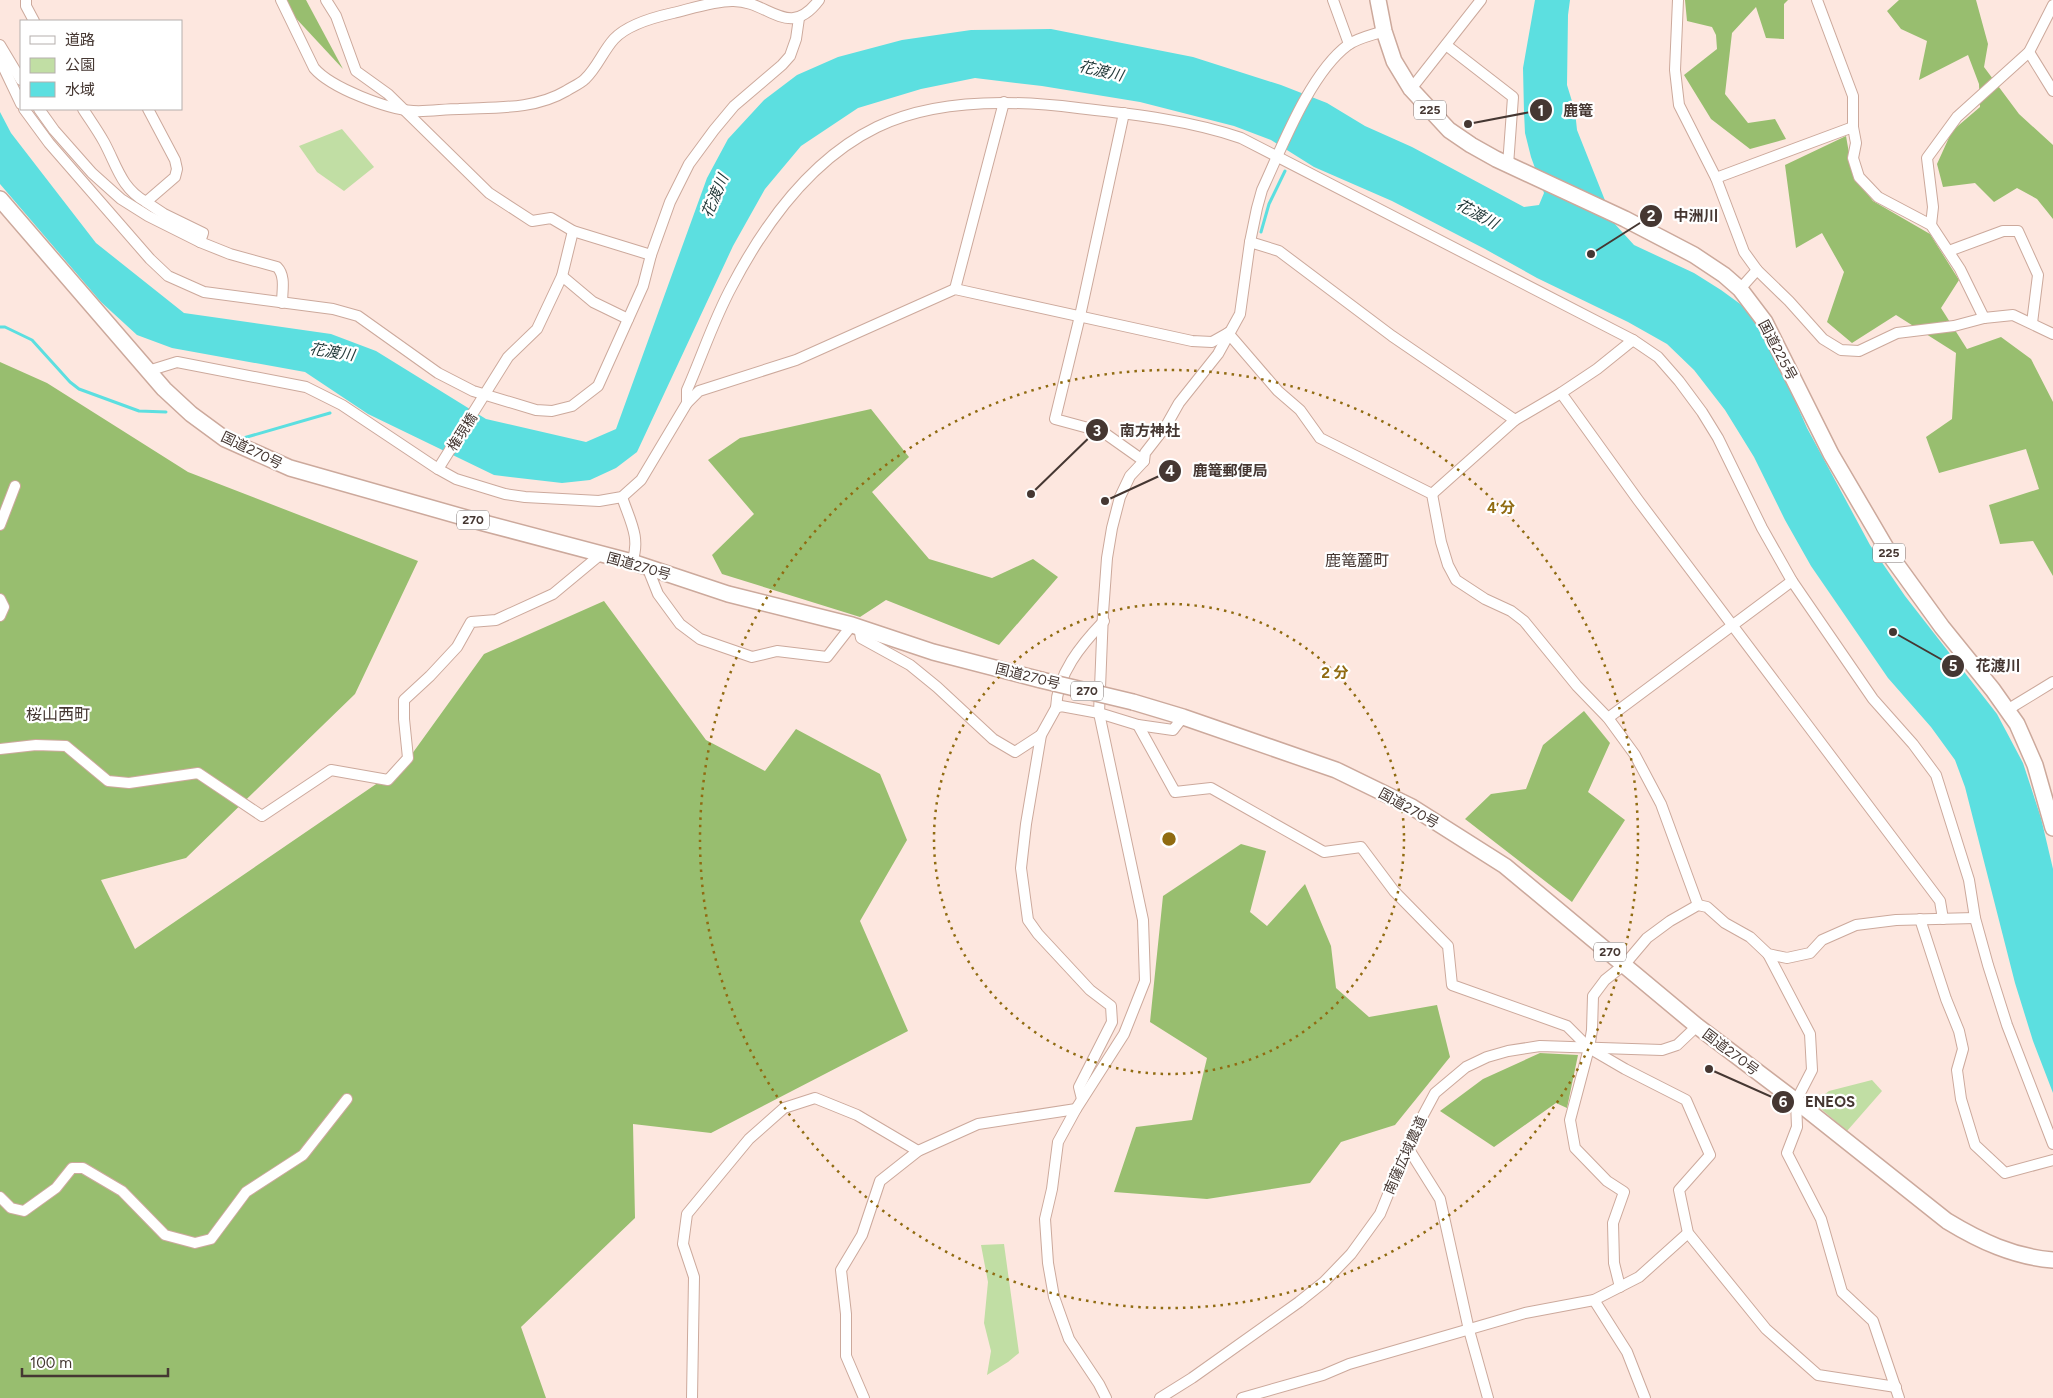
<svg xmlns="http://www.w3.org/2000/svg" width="2053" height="1398" font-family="Figtree,'Noto Sans JP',sans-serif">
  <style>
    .green { fill: #c1dea4 }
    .forest { fill: #98be6f }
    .water { fill: #5cdfe0 }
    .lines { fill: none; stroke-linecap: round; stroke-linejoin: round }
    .stream { stroke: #5cdfe0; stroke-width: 3 }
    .minor-casing { stroke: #cca99c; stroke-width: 12 }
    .highway-casing { stroke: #cca99c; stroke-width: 18 }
    .minor { stroke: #fff; stroke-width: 10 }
    .highway { stroke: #fff; stroke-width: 15 }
    .highway-bridge-casing { stroke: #cca99c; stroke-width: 18; stroke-linecap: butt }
    .highway-bridge { stroke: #fff; stroke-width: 15 }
    .ring { fill: none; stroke: #906b11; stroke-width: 2.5; stroke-dasharray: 2.5 5 }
    .labels { text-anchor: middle; stroke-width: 4.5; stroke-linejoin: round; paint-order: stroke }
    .shield { fill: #fff; stroke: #7d7370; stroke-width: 1 }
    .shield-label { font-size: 12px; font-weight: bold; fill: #453732 }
    .street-label { font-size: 14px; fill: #453732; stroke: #fff }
    .water-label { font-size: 15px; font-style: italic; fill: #1f3636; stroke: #fff }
    .quarter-label { font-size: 16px; fill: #453732; stroke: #fff }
    .centre { fill: #906b11; stroke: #fff; stroke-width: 2.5 }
    .ring-label { font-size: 15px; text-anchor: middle; font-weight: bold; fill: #906b11; stroke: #fff; stroke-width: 4.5; stroke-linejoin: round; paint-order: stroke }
    .leader { fill: none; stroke: #453732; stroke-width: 2 }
    .callout-dot { fill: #453732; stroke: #fff; stroke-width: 2 }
    .mark-label { font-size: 15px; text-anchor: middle; font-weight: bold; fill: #fff }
    .callout-label { font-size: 15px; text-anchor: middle; font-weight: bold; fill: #453732; stroke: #fff; stroke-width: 4.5; stroke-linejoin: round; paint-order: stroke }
  </style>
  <rect width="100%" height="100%" fill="#fde7df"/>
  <g class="green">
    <path d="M342,129l32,38 -30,24 -27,-19 -18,-26z"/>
    <path d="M1872,1080l10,11 -35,40 -33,-28 15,-12z"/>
    <path d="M1004,1244l15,109 -11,9 -21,13 4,-24 -7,-28 4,-41 -7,-37z"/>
  </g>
  <g class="forest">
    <path d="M279,0h27l37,69z"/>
    <path d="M1685,0h103l-4,4v35l-18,-1 -10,-31 -24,26 -7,61 23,29 27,-4 11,20 -36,10 -39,-30 -27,-44 33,-26 -1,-14 -4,-8 -25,-6z"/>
    <path d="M1899,0h77l12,44 -4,23 35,47 34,31v74l-16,-20 -20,-11 -23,14 -19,-19 -32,4 -6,-23 15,-33 28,-24 -1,-23 -11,-29 -49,25 8,-39 -26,-12 -14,-18z"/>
    <path d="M1846,136l7,40 20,25 57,33 29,46 -18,28 26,41 34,-12 30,22 22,43v174l-20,-35 -33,3 -11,-39 50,-16 -13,-40 -87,24 -13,-36 26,-18 4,-66 -60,-38 -44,28 -25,-21 17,-50 -22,-39 -26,15 -11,-83z"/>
    <path d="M0,362l47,21 141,89 230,89 -63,133 -169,164 -85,22 34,69 269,-184 80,-111 120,-53 102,139 59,31 31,-42 84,45 27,66 -47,81 48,110 -197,102 -78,-9 2,94 -114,109 25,71h-546z"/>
    <path d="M871,409l38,48 -37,35 57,67 63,19 41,-19 25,18 -59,68 -113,-45 -26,17 -138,-43 -10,-19 42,-41 -46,-54 32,-22z"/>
    <path d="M1584,711l26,32 -22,49 37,28 -53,82 -107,-83 26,-25 35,-5 17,-44z"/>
    <path d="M1241,844l25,7 -16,61 17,14 38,-42 26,62 5,42 33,29 68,-12 13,52 -55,68 -54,17 -31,41 -103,16 -93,-7 22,-65 56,-7 15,-62 -57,-36 13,-126z"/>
    <path d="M1540,1053l38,2 -11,53 -11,-5 -62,44 -54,-36 43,-32z"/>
  </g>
  <path class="water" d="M1535,0h35l-2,15 -1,70 8,26 2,19 37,93 20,22 60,28 27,17 22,16 21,25 43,97 63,117 35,51 92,118 26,49 18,55 12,51v224l-20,-52 -18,-58 -50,-196 -10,-27 -24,-33 -43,-49 -77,-112 -26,-46 -31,-63 -29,-47 -31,-40 -27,-26 -39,-22 -91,-44 -52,-29 -93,-48 -78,-34 -43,-27 -37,-14 -94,-24 -98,-16 -67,-8 -54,11 -63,19 -57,38 -36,43 -32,57 -96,206 -21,16 -26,12 -28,3 -68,-8 -126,-61 -63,-42 -133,-24 -35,-13 -36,-33 -101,-118v-72l11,21 85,110 88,70 147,21 45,17 110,68 100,23 30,-13 91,-251 21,-39 36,-39 33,-25 41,-18 64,-17 69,-10 80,-1 142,28 88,28 46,18 38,23 47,21 112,60 15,-2 5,-12 -13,-36 -6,-24 -1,-21 -1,-44z"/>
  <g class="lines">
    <g class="stream">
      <path d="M1261,232l8,-28 16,-33"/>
      <path d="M0,327h5l27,13 38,42 9,7 60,22 27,1"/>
      <path d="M240,439l90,-26"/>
    </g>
    <defs>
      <g id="minor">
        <path d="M26,0v6l8,15"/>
        <path d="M281,0l33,68c17,20 73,41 99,43 15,1 31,-2 46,-2 35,-2 75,1 107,-18 6,-4 14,-7 19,-12 12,-11 18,-28 29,-40 13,-14 41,-22 59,-26 17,-4 41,-12 59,-12 37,-1 56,40 87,-1"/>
        <path d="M326,0l10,16 20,55 32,23 101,99 43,28 19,-3 22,13 78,24"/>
        <path d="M1333,0l16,44"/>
        <path d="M1678,0l-3,70 4,35 37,73 28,74 13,18 -17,19"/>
        <path d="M1817,0l36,96v31"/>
        <path d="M0,45l21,35"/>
        <path d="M1446,45l67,52 -5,68"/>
        <path d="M2029,52l24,39"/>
        <path d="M0,60l21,44"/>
        <path d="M1411,89l70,-89"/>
        <path d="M24,109l25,34 101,116 18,17 36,16 129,17 25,7 80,57 35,18 63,19 16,1 20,-5 26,-20 45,-100 8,-31 19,-53 19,-38 25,-34 20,-24 48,-41 8,-9 6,-17 3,-21"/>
        <path d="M39,109l15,21 38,43 29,26 27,17 52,26 30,12 47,13c9,9 5,24 5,36"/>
        <path d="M83,109c7,11 15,22 21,33 13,24 17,46 42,60l29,-25 2,-8 -2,-9 -27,-51"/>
        <path d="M1124,113l-44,203 -25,103 48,13 41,29"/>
        <path d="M1716,178l137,-51 3,16 -3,15 6,19 19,20 53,28 29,44 24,49"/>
        <path d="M146,202l18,12 39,19 -3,9"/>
        <path d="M1931,225l2,-18 -6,-49 30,-41 72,-65 24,-47"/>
        <path d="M1250,242l29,9 113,85 123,84"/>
        <path d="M1949,251l54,-20h15l20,44 -6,48"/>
        <path d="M1757,270l32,31 34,38 18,11 18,1 38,-18 57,-7 30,-8 29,-3 40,19"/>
        <path d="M562,276l31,26 35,17"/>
        <path d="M955,289l49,-187"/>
        <path d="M1228,333l50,58 22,19 20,28 112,56 9,48 7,23 8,15 29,19 26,12 13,10 53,65 31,32 27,37 26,49 37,101"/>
        <path d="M148,371l29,-9 129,25 36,18 96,64 18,10 49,15 20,3 74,4 23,-4 19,-17 46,-77 12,-12 97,-31 159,-71 237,52 20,1 16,-9"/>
        <path d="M1561,393l77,107 302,401 3,18"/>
        <path d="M687,403v-13c15,-34 27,-71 45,-104 33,-63 79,-127 145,-159 59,-29 137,-27 201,-19 54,6 111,12 163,30l392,202"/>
        <path d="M438,469l70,-112 29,-28 25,-53 11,-45"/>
        <path d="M1432,494l83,-74 46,-27 36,-24 36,-29 25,17 21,24 23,31 16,26 44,90 30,53 81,118 40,45 23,31 33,105 6,38 13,47 19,60 46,119"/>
        <path d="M622,497c8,24 19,41 10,65"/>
        <path d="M0,525l15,-39"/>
        <path d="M648,569l10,25 22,30 20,15 52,18 25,-6 50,6 25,-32"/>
        <path d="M0,599l4,8 -4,9"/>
        <path d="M859,627l2,11 49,27 27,22 56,52 22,13 26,-17"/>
        <path d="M1056,708c1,-34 25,-63 48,-87"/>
        <path d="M2007,710l46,-28"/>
        <path d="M1608,718l184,-137"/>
        <path d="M1138,725l37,67 36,-4 113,64 37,-5 33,44 54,55 4,39 115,41 22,22 36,21 61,31 24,55 -31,35 9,43 78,96 52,46 78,12"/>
        <path d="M0,749l36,-4 30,1 42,35 21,2 69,-10 64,43 69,-46 57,10 20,-22 -4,-39v-19l26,-24 27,-29 14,-25 25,-2 57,-26 47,-39"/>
        <path d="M1920,919l26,80 13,32 4,18 -6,21 4,29 14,46 30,28 48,-13"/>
        <path d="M1768,954l42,80 2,36 -16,31 1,26 -10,26 34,66 21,73 31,29 26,77"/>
        <path d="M1082,1099l-3,-12 33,-65 -1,-16 -21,-16 -52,-56 -10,-14 -7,-52 5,-44 15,-89 15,-27 5,-2 38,7 39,12 35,5 10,-13"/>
        <path d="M1408,1148l32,51 29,131 19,68"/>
        <path d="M0,1197l11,11 13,3 32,-23 16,-20h11l39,23 43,44 30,8 16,-4 35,-47 57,-37 44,-56"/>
        <path d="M1620,1287l-6,-24 -1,-40 11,-31 -17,-11 -32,-33 -5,-28 19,-72 3,-18 1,-34 12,-16 20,-16 22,-26 23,-17 28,-16 9,2 18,16 25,14 18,17 19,4 23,-5 12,-13 34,-15 40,-5 79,-2"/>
        <path d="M1594,1300l33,52 18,46"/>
        <path d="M692,1398l2,-121 -11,-33 4,-30 62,-75 35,-31 31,-10 42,17 61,36"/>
        <path d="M864,1398l-18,-42v-42l-5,-44 21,-35 18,-54 38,-30 60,-27 98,-15"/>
        <path d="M1106,1398l-7,-14 -30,-45 -15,-42 -6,-34 -3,-44 7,-30 6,-47 18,-33 48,-75 21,-53 -2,-61 -44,-207 4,-100 4,-55 5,-30 8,-31 10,-21 14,-15 1,-8 21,-27 13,-23 39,-49 22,-40 10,-72 7,-34 5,-18c20,-43 48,-117 86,-145 9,-7 25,-10 36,-14"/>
        <path d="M1160,1398l32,-20 107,-76 25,-20 27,-28 29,-40 32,-78 23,-43 31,-26 21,-10 21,-6 32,-5 122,4 15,-5 20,-19"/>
        <path d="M1242,1398l81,-23 26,-11 176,-51 69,-13 45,-23 49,-44"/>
      </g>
      <g id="highway">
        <path d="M1378,0l6,31 10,30 17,28 38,41 22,15 25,14 129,60 69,36 30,20 16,14 25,33 66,132 61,104 50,69 51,63 24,34 18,41 18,63"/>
        <path d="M0,199l164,190 27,25 34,25 65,29 194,55 148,39 96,32 124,31 81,27 108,28"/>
        <path d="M1133,702l50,15 153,53 76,37 93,59 192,160 99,75 151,120c33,20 67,36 106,39"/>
      </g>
    </defs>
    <use href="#minor" class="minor-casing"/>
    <use href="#highway" class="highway-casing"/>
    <use href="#minor" class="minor"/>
    <use href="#highway" class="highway"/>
    <defs>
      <path id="highway-bridge" d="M1041,680l92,22"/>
    </defs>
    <use href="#highway-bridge" class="highway-bridge-casing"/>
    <use href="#highway-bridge" class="highway-bridge"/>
  </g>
  <g class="ring">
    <circle cx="1169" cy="839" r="235"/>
    <circle cx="1169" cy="839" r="469"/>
  </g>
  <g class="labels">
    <g class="shield">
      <rect x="1414" y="100.5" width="32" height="19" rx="4"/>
      <rect x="457" y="510.5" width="32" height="19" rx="4"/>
      <rect x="1873" y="543.5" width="32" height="19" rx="4"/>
      <rect x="1071" y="681.5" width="32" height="19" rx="4"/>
      <rect x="1594" y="942.5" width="32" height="19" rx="4"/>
    </g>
    <g class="shield-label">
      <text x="1430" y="114">225</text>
      <text x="473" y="524">270</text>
      <text x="1889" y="557">225</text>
      <text x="1087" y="695">270</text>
      <text x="1610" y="956">270</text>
    </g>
    <g class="street-label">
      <text transform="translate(1778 350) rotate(62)" y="5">国道225号</text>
      <text transform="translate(462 432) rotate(-57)" y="5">権現橋</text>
      <text transform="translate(252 450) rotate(26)" y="5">国道270号</text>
      <text transform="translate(639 566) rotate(16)" y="5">国道270号</text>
      <text transform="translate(1028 676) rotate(14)" y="5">国道270号</text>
      <text transform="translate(1409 808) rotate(29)" y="5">国道270号</text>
      <text transform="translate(1731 1052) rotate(37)" y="5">国道270号</text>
      <text transform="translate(1405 1155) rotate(-66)" y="5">南薩広域農道</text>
    </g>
    <g class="water-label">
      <text transform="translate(1101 71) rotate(13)" y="5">花渡川</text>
      <text transform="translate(715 196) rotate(-67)" y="5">花渡川</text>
      <text transform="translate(1477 214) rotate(29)" y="5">花渡川</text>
      <text transform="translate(332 352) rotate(9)" y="5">花渡川</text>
    </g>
    <g class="quarter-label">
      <text x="1357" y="566">鹿篭麓町</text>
      <text x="58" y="720">桜山西町</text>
    </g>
  </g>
  <circle cx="1169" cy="839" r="8" class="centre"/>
  <g class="ring-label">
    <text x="1501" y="513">4 分</text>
    <text x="1335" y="678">2 分</text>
  </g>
  <path class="leader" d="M1468 124L1541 110M1591 254L1651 216M1031 494L1097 430M1105 501L1170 471M1893 632L1953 666M1709 1069L1783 1102"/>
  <g class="callout-dot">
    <circle cx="1468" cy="124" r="5"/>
    <circle cx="1591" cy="254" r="5"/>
    <circle cx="1031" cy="494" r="5"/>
    <circle cx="1105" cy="501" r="5"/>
    <circle cx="1893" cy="632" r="5"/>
    <circle cx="1709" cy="1069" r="5"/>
    <circle cx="1541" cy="110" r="12"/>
    <circle cx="1651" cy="216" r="12"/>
    <circle cx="1097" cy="430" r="12"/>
    <circle cx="1170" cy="471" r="12"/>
    <circle cx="1953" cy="666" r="12"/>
    <circle cx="1783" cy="1102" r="12"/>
  </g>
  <g class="mark-label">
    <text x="1541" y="116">1</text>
    <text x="1651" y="221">2</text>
    <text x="1097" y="436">3</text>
    <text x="1170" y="476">4</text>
    <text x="1953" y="671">5</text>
    <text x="1783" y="1107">6</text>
  </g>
  <g class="callout-label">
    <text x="1578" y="116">鹿篭</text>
    <text x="1696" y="221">中洲川</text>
    <text x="1150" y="436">南方神社</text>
    <text x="1230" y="476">鹿篭郵便局</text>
    <text x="1998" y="671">花渡川</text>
    <text x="1830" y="1107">ENEOS</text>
  </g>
  <rect x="20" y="20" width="162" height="90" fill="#ffffff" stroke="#b5afad"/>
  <rect x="30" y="36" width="25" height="8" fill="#ffffff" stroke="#b5afad"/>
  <text x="65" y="45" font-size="15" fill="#453732">道路</text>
  <rect x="30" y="58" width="25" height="15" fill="#c1dea4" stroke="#b5afad"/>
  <text x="65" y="70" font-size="15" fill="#453732">公園</text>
  <rect x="30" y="82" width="25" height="15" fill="#5cdfe0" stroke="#b5afad"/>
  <text x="65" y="95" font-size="15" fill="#453732">水域</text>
  <path d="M22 1368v8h146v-8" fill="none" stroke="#453732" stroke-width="2.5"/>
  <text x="30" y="1368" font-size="15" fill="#453732" stroke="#ffffff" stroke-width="4" paint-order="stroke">100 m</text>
</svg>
